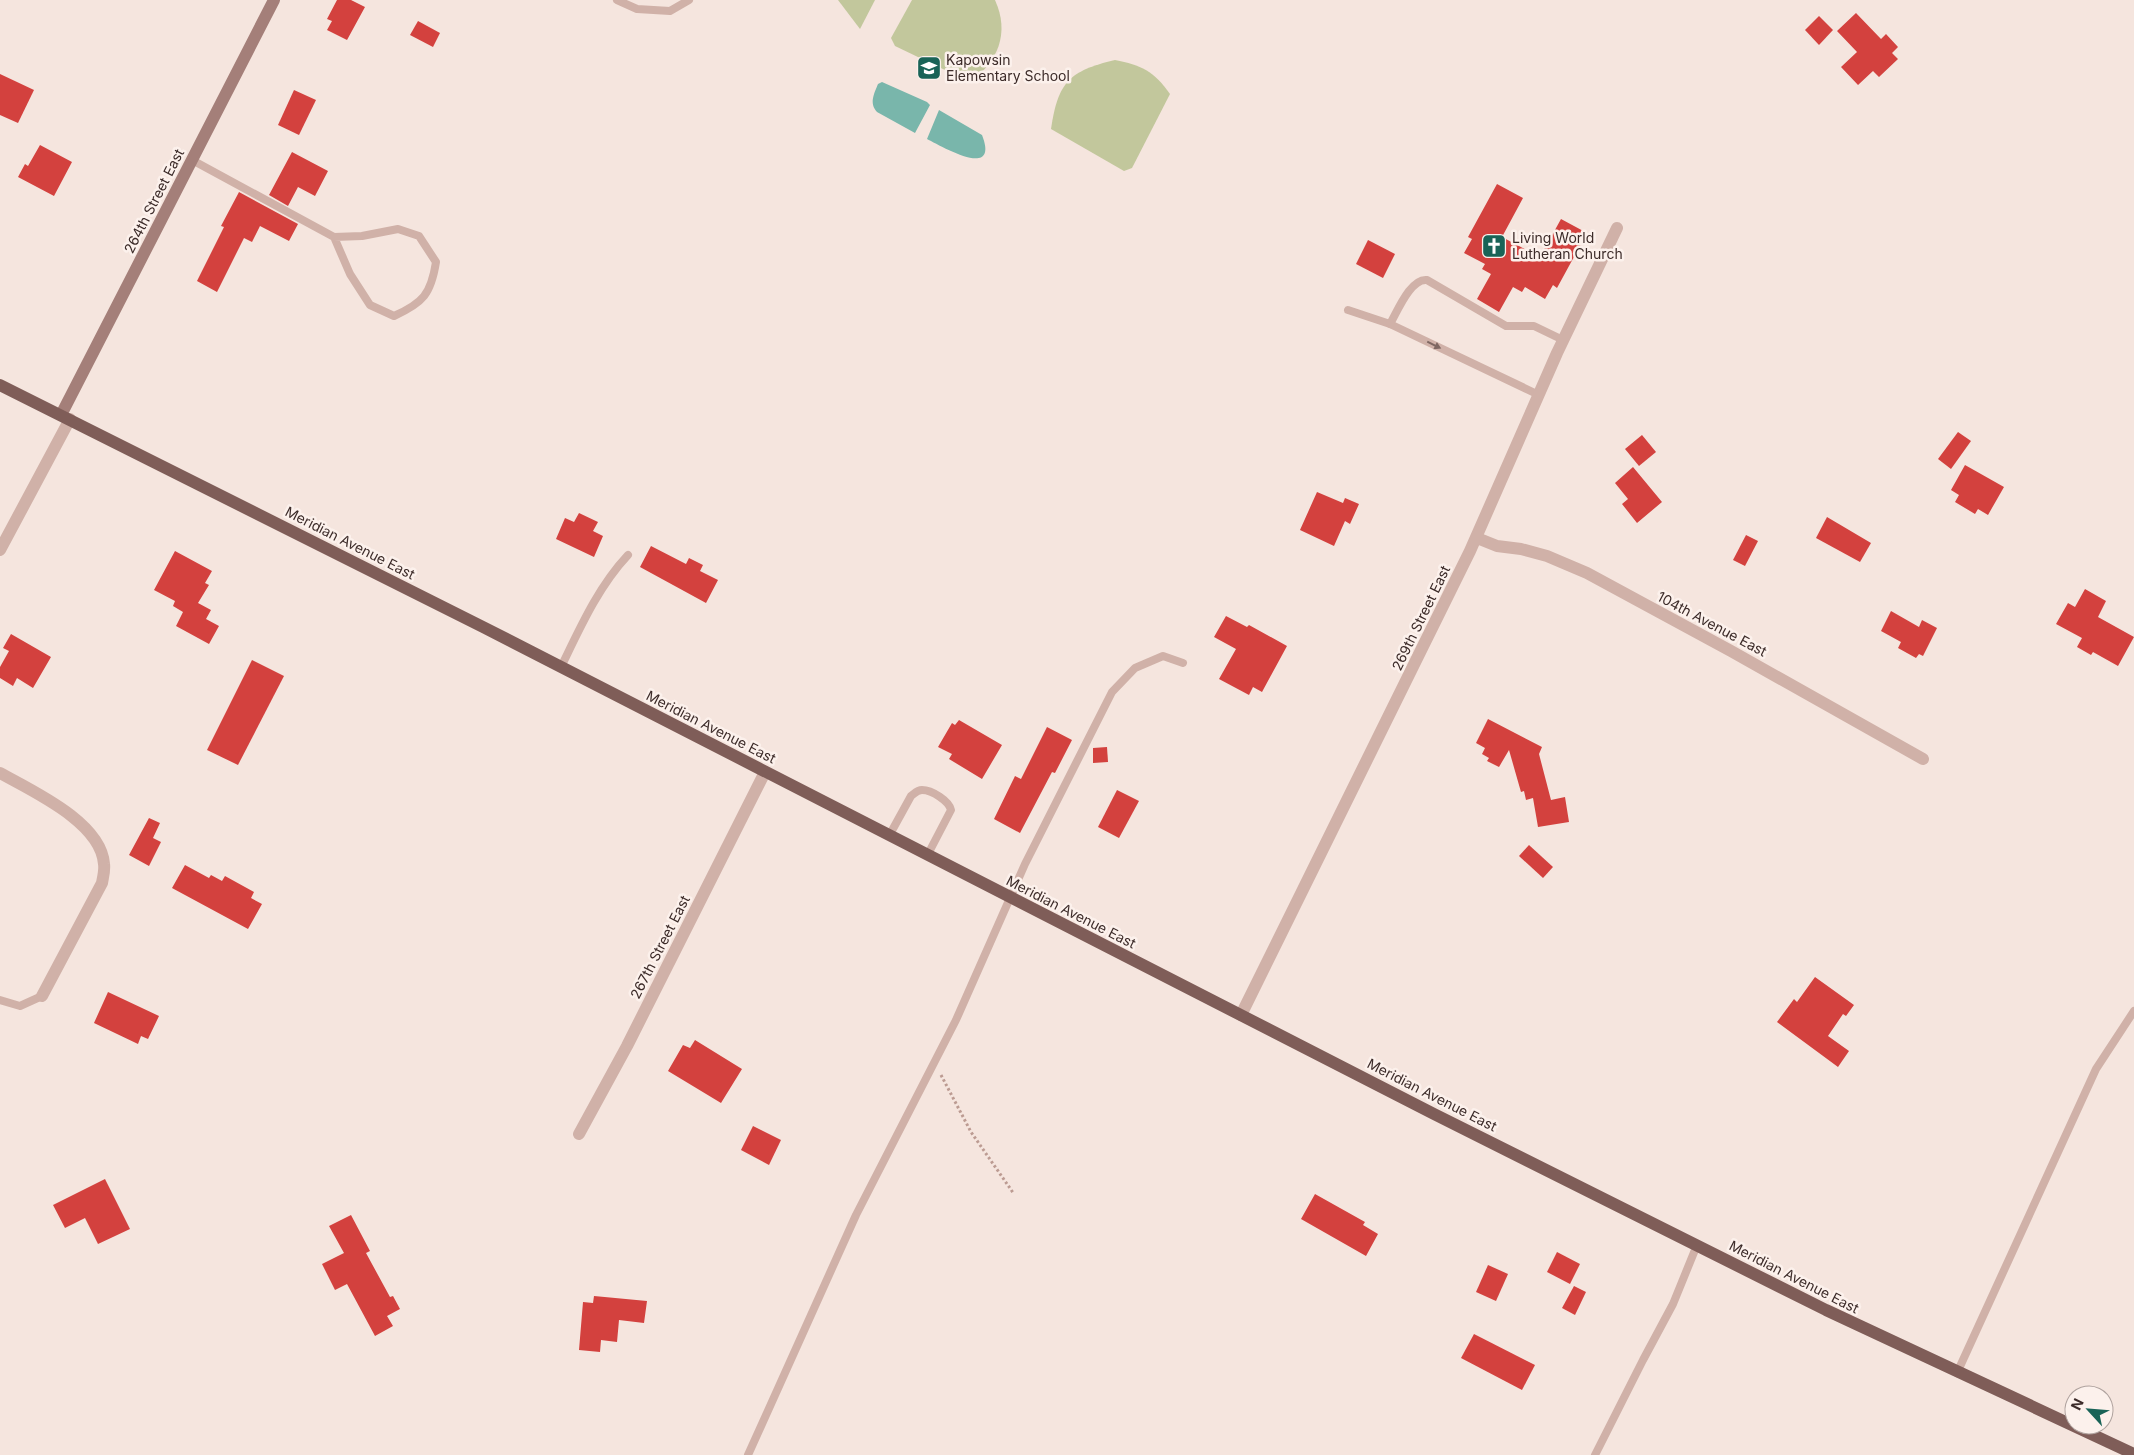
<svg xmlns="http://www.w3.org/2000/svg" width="2134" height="1455" font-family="Inter,sans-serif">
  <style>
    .green { fill: #c2c79c }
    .water { fill: #79b6ab }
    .building { fill: #d3413e }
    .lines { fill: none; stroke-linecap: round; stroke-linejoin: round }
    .path { stroke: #bc9b92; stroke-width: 3; stroke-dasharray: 2.5 2.5; stroke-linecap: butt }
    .lane { stroke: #d0b1a8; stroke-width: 8 }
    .street { stroke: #d0b1a8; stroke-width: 12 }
    .secondary { stroke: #a47f79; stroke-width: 12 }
    .primary { stroke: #7f5d58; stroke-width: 12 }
    .oneway { fill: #7f6762 }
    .labels { text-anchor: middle; stroke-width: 5; stroke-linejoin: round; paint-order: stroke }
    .poi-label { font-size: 14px; fill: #3c2b29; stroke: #fcf1ec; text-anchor: start }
    .street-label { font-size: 14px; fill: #3c2b29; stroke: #fcf1ec }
  </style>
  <rect width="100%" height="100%" fill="#f5e5de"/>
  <g class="green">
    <path d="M838,0h37l-15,29z"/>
    <path d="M912,0h83c15,33 3,62 -25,82l-75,-36 -4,-8z"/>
    <path d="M1115,60c26,5 39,11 55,34l-38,74 -8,3 -73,-42c7,-47 18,-58 64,-69z"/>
  </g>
  <g class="water">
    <path d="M882,82l45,20 3,3 -15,28 -38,-21c-8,-9 -3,-18 1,-28z"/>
    <path d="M939,110l43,25c18,46 -41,11 -55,4z"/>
  </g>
  <g class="building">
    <path d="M337,0h14l14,7 -18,33 -20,-10 5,-9 -5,-2z"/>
    <path d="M1856,13l25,26 5,-5 12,13 -6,6 6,6 -19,18 -6,-6 -15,14 -17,-18 16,-15 -20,-21z"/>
    <path d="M1819,16l14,14 -14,15 -14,-15z"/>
    <path d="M418,21l22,12 -7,14 -23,-12z"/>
    <path d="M0,74l34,16 -16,33 -18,-8z"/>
    <path d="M294,90l22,10 -17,35 -21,-10z"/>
    <path d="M40,145l32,17 -18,34 -36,-19 7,-13 3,2z"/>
    <path d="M292,152l36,19 -13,25 -17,-9 -10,19 -19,-11z"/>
    <path d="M1497,184l26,14 -21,39 38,20 21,-38 26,14 -30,55 -4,-3 -8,14 -20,-12 -3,5 -9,-5 -14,25 -22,-13 14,-25 -9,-5 3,-5 -21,-11 8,-14 -4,-2z"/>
    <path d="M239,192l59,32 -9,17 -29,-15 -8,16 -8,-4 -27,54 -20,-11 27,-54 -3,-1z"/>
    <path d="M1368,240l27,14 -12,24 -27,-14z"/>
    <path d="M1958,432l13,9 -20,28 -13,-10z"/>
    <path d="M1642,435l14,17 -17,14 -14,-17z"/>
    <path d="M1965,465l39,22 -16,28 -10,-6 -3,5 -20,-12 4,-7 -8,-5z"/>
    <path d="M1633,467l29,35 -25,21 -15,-19 6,-5 -13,-16z"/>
    <path d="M1317,492l26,11 2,-5 14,6 -9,20 -5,-3 -11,25 -34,-16z"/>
    <path d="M579,513l19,9 -5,9 10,5 -9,21 -38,-18 9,-21 9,4z"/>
    <path d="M1827,517l44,26 -11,19 -44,-24z"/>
    <path d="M1746,535l12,6 -13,25 -12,-6z"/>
    <path d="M651,546l35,18 3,-6 14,7 -3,6 18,9 -12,23 -66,-36z"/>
    <path d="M175,551l37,20 -7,12 4,2 -11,18 13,7 -5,9 13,7 -10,18 -33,-18 7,-14 -10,-6 2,-5 -21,-11z"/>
    <path d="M2085,589l21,12 -8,16 36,20 -16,29 -25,-14 -2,3 -14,-8 5,-9 -26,-14 12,-21 7,4z"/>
    <path d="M1891,611l28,16 3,-7 15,8 -14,28 -4,-2 -3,4 -18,-10 3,-6 -20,-11z"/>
    <path d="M1226,616l21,11 2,-2 38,21 -25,46 -9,-5 -4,8 -30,-16 17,-30 -22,-12z"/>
    <path d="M11,634l40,23 -18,31 -16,-10 -4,8 -13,-8v-11l9,-16 -6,-3z"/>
    <path d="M252,660l32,16 -46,89 -31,-15z"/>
    <path d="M1488,719l54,28 -3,7 12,46 14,-3 4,25 -31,5 -5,-29 -7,2 -2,-9 -3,1 -12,-42 -10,17 -12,-6 2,-3 -7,-4 3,-6 -9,-5z"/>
    <path d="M959,720l43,25 -20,34 -33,-20 3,-5 -14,-7 14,-24 3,2z"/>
    <path d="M1047,727l25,13 -17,33 -3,-1 -32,61 -26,-14 21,-43 6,3z"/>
    <path d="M1107,747l1,15 -15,1v-15z"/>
    <path d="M1117,790l22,11 -20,37 -21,-11z"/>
    <path d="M149,818l11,5 -7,15 8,4 -12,24 -20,-11z"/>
    <path d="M1529,845l24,22 -10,11 -24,-22z"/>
    <path d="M185,865l24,13 2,-3 11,6 3,-5 29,16 -3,6 11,6 -14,25 -76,-41z"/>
    <path d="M1815,977l39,28 -8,11 -3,-2 -15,22 21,15 -11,16 -61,-45 17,-23 3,3z"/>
    <path d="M108,992l51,24 -11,23 -7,-3 -3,8 -44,-21z"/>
    <path d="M695,1040l47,29 -21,34 -53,-32 15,-26 7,3z"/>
    <path d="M753,1126l28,14 -12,25 -28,-15z"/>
    <path d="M105,1179l25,50 -32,15 -13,-26 -20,10 -12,-23z"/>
    <path d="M1315,1194l50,28 -2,3 15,9 -12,22 -65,-37z"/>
    <path d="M351,1215l19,36 -4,2 24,44 3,-1 7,13 -13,7 6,10 -18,10 -28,-52 -12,6 -13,-26 22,-11 -15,-27z"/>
    <path d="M1557,1252l23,12 -10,20 -23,-12z"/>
    <path d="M1488,1265l20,9 -12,27 -20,-9z"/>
    <path d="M1574,1286l12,6 -11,23 -13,-7z"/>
    <path d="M594,1296l53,5 -3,22 -25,-3 -2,22 -16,-2 -1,12 -21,-2 4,-48 10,1z"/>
    <path d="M1474,1334l61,31 -13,25 -61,-32z"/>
  </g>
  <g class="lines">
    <path class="path" d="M941,1075l30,57 43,62"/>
    <g class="lane">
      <path d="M617,0l20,9 33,2 19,-11"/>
      <path d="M192,160l142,77 16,37 20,31 24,11c29,-13 37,-22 42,-54l-17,-26 -21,-7 -36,7 -28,1"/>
      <path d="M1348,310l42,14 149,71"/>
      <path d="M1390,324c8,-14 21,-46 37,-44l79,46h28l29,14"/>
      <path d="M561,667c19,-39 37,-80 67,-112"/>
      <path d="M889,836l22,-40c4,-3 6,-6 11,-6 10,0 27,11 29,20l-24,46"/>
      <path d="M0,1000l20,6 22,-10"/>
      <path d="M1957,1373l139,-304 38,-58"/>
      <path d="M748,1455l108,-240 100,-195 69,-156 87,-172 23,-24 28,-12 20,7"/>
      <path d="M1595,1455l48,-95 30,-56 24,-59"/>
    </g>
    <g class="street">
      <path d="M1477,538l20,8 24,3 26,7 40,17 144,78 192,108"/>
      <path d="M0,550l70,-131"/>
      <path d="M0,773c32,18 101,49 104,91 1,6 -1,13 -2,19l-60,113"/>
      <path d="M1241,1015l229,-464 87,-198 60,-125"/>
      <path d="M579,1134l48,-88 138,-274"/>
    </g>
    <path class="secondary" d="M61,415l213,-415"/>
    <path class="primary" d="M0,385l483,242 951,487 392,196 308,144"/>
  </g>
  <defs><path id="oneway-solid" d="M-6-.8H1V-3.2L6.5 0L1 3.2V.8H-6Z" transform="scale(1.25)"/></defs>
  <use class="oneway" href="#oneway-solid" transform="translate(1434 345) rotate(26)"/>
  <defs>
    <symbol id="school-square" viewBox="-11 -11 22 22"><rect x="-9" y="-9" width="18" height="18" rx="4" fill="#196357" stroke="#fcf1ec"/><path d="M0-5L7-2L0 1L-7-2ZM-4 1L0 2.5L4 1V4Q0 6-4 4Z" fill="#fff"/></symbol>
    <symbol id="church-square" viewBox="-11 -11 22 22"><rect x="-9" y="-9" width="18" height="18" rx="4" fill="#196357" stroke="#fcf1ec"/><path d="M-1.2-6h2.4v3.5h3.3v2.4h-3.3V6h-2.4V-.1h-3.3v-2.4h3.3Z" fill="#fff"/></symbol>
  </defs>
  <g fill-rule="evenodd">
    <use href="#school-square" x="915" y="54" width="28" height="28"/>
    <use href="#church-square" x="1480" y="232" width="28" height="28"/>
  </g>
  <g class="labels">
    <g class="poi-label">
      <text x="946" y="65">Kapowsin<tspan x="946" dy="16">Elementary School</tspan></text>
      <text x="1512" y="243">Living World<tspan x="1512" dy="16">Lutheran Church</tspan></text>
    </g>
    <g class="street-label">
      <text transform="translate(154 201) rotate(-63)" y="5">264th Street East</text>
      <text transform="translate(350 543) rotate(27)" y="5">Meridian Avenue East</text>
      <text transform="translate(1421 618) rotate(-64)" y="5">269th Street East</text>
      <text transform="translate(1712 624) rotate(28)" y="5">104th Avenue East</text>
      <text transform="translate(711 727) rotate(27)" y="5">Meridian Avenue East</text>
      <text transform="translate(1071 912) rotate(27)" y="5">Meridian Avenue East</text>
      <text transform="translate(660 947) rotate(-63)" y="5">267th Street East</text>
      <text transform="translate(1432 1095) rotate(27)" y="5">Meridian Avenue East</text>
      <text transform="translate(1794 1277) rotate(27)" y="5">Meridian Avenue East</text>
    </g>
  </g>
  <g transform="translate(2089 1410) rotate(296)"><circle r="24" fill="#fcf1ec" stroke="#afa29e"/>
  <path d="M0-4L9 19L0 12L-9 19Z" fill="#196357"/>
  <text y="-8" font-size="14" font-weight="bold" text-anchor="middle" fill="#3c2b29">N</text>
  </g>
</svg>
